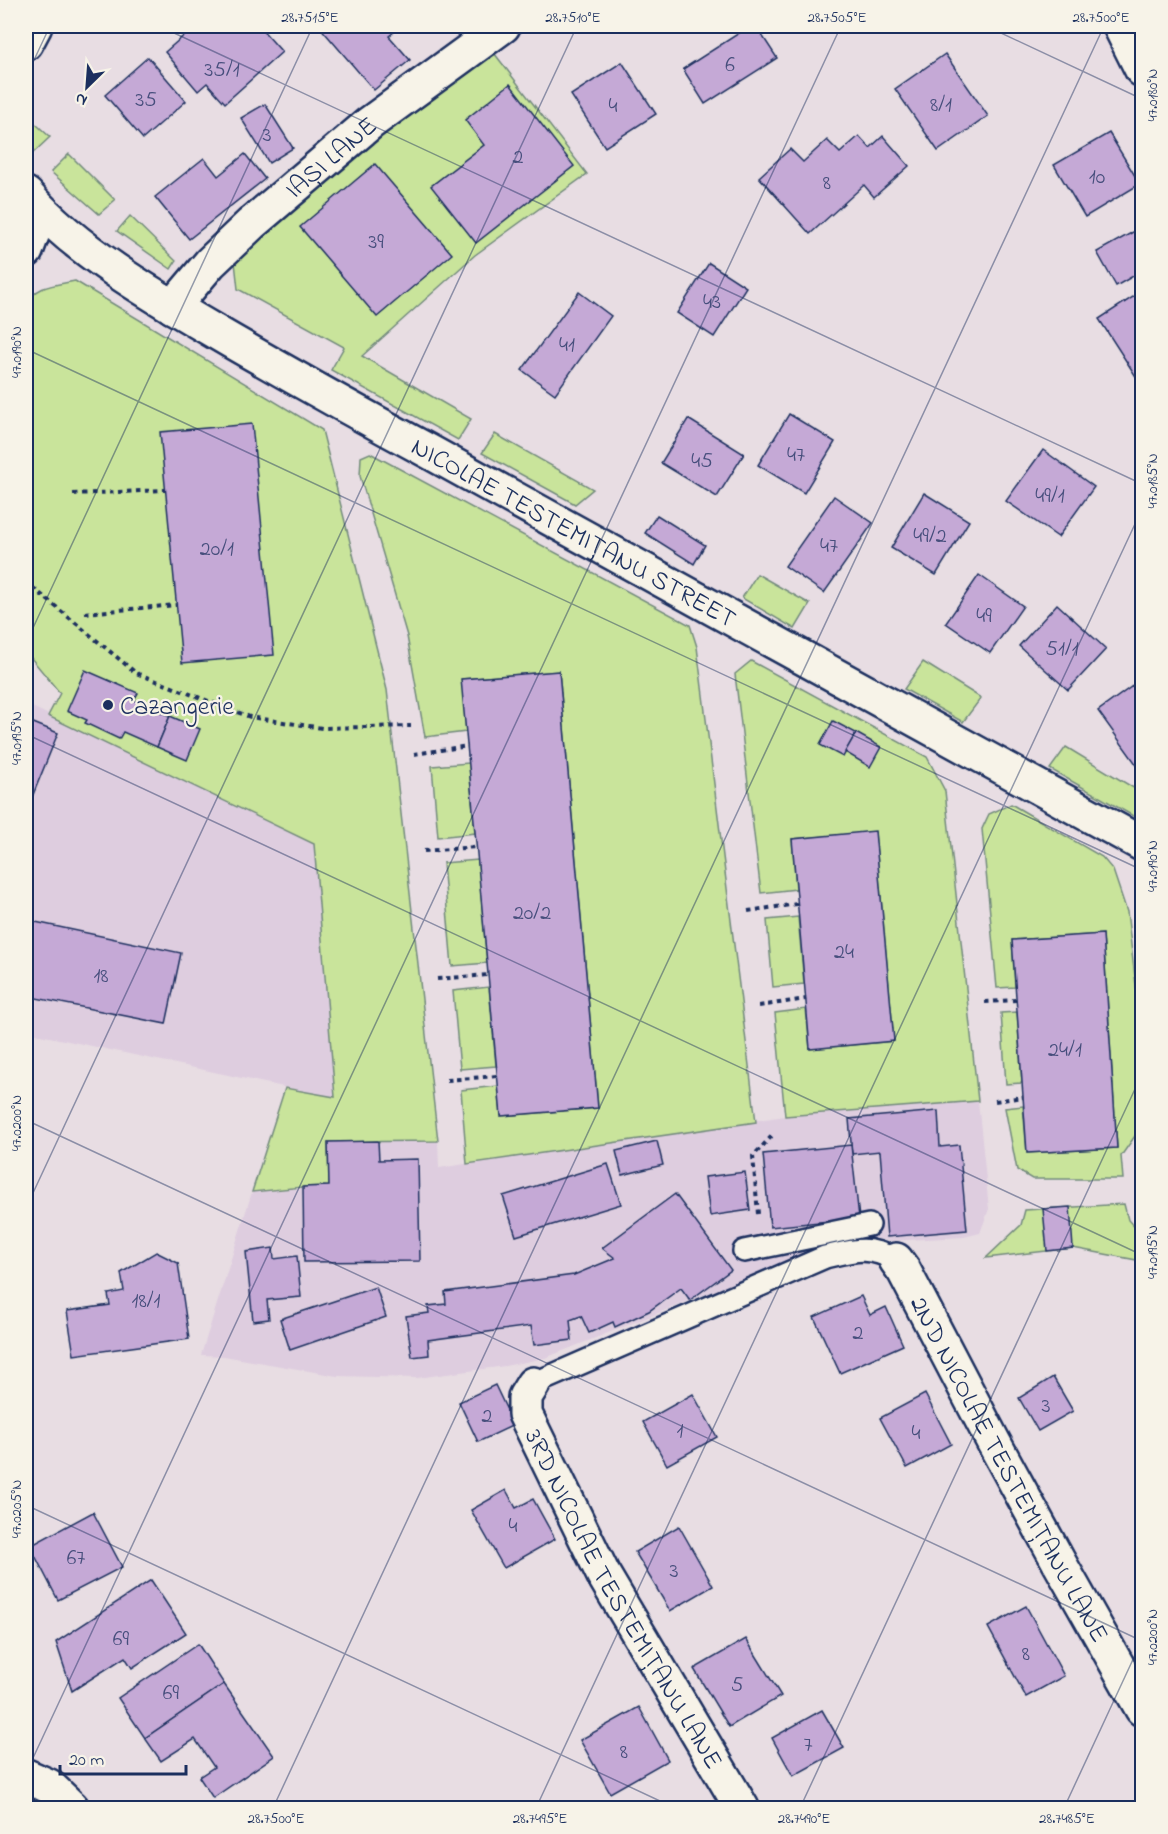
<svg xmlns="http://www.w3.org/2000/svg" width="1168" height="1834" font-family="'Indie Flower',sans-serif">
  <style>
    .built { fill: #decddf }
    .green { fill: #c9e49b; stroke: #728a7c; stroke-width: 1.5 }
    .building { fill: #c5a9d6; stroke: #1b2f5e; stroke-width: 1.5 }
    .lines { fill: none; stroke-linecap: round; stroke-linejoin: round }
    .lane-casing { stroke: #1b2f5e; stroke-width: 26 }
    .street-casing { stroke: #1b2f5e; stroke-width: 38 }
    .secondary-casing { stroke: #1b2f5e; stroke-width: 38 }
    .path { stroke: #1b2f5e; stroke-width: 4; stroke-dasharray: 4.5 4.5; stroke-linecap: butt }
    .lane { stroke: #f7f3e8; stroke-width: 21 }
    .street { stroke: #f7f3e8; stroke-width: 33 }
    .secondary { stroke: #f7f3e8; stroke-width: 33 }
    .ticks { fill: none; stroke: #1b2f5e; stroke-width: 1.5; stroke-opacity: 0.45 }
    .poi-dot { fill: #1b2f5e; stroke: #f7f3e8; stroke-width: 2 }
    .labels { text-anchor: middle; stroke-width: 4.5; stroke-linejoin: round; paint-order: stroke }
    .number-label { font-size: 22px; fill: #464e7c }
    .street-label { font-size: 26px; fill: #1b2f5e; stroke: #f7f3e8 }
    .poi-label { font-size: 26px; fill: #1b2f5e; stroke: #f7f3e8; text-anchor: start }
    .neatline { fill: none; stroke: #1b2f5e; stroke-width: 2 }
    .ticks-label { font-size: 15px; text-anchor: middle; fill: #1b2f5e }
  </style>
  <rect width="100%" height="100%" fill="#e8dde3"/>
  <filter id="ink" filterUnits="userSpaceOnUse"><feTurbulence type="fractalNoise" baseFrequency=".0167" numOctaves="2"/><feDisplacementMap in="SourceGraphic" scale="12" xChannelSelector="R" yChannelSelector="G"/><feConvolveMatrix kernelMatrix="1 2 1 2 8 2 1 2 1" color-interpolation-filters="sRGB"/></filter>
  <g filter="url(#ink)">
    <g class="built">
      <path d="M26,704l288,139 21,255 -309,-66z"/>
      <path d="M978,1101l11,108 -9,24 -16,4 -76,4 -31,-7 -312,124 -40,8 -88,12 -80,-2 -113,-20 -23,-1 51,-163 77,-6 -1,-44 110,-1 1,27 346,-52z"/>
    </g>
    <g class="green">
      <path d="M491,49l96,125 -112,81 -113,101 109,63 -13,21 -127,-70 13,-23 -106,-58 -4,-36 56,-46z"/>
      <path d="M26,115l24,22 -20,19 -4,-4z"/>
      <path d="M69,154l46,46 -16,14 -48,-42z"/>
      <path d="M130,216l46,45 -5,8 -54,-38z"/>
      <path d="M75,281l247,149 65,260 51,451 -110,1 1,44 -26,1 -51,5 33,-104 50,9 -21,-253 -266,-128 12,-23 -34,-41v-347c9,-20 29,-20 49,-24z"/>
      <path d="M495,434l98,55 -18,15 -93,-51z"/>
      <path d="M370,453l320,172 7,22 59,475 -289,42 -6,-74 37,-4 3,30 97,-8 -39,-437 -97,8 4,53 -41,5 -18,-101 -47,-160 1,-19z"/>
      <path d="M757,574l53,30 -15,25 -53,-31z"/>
      <path d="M751,661l176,96 18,34 33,310 -193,15 -10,-103 31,-4 4,40 84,-8 -19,-209 -83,7 4,50 -35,4 -26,-219z"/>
      <path d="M923,662l58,36 -18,24 -59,-33z"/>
      <path d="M1066,747l76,46v28l-92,-52z"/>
      <path d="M469,763l6,70 -37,4 -6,-71z"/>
      <path d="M1011,804l91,53 11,13 14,42 15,123v91l-21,30 2,23h-91l-15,-9 -12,-62 18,-2 4,47 90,-5 -14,-214 -91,6 3,47 -18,1 -15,-159 7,-15z"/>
      <path d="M478,860l9,103 -35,3 -9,-103z"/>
      <path d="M798,917l6,67 -31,3 -6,-67z"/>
      <path d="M489,987l7,79 -36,3 -7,-78z"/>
      <path d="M1017,1012l5,71 -16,1 -5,-71z"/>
      <path d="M1124,1204l4,16 14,15v26l-69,-13 -87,10 35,-33 4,-15z"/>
    </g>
    <g class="building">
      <path d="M195,26h64l23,26 -57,51 -18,-20 -9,8 -33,-39z"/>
      <path d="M319,26h82l-12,10 21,24 -36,30z"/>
      <path d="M750,26h6l21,32 -72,46 -22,-35z"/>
      <path d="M945,54l43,62 -50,35 -43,-62z"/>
      <path d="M148,57l38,44 -43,38 -38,-44z"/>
      <path d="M622,62l34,52 -51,33 -34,-52z"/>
      <path d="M510,84l64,82 -98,77 -45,-57 53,-41 -19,-25z"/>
      <path d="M265,104l28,44 -24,15 -28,-45z"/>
      <path d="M1109,133l31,51 -55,33 -31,-52z"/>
      <path d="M859,136l11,12 13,-12 26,30 -35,31 -10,-12 -54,49 -51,-57 31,-28 13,13 24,-22 13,13z"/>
      <path d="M245,154l20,25 -76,60 -34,-42 49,-39 14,18z"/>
      <path d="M375,164l77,90 -75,63 -77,-90z"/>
      <path d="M1142,227v44l-26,15 -19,-34z"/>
      <path d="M709,263l37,24 -32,50 -37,-24z"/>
      <path d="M579,292l32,24 -56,78 -33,-24z"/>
      <path d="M1139,293l3,6v79l-3,3 -40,-62z"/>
      <path d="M789,414l46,28 -31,51 -46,-28z"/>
      <path d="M688,419l56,35 -27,43 -56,-34z"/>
      <path d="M252,424l22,231 -92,8 -22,-231z"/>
      <path d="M1043,450l51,37 -36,50 -52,-36z"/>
      <path d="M924,493l45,28 -33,54 -45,-27z"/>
      <path d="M834,496l39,27 -49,70 -39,-27z"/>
      <path d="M657,515l48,30 -11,19 -49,-31z"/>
      <path d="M979,575l44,31 -33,47 -44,-30z"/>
      <path d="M1057,604l49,45 -38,41 -49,-44z"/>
      <path d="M85,670l53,23 -4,7 36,16 -13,31 -34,-15 -4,7 -34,-16 2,-3 -20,-9z"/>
      <path d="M559,671l39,437 -97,8 -40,-437z"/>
      <path d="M1142,679v87l-3,2 -41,-57z"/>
      <path d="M170,716l30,13 -13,31 -30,-13z"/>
      <path d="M26,720l32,13 -32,79z"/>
      <path d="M833,721l23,12 -13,24 -23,-12z"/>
      <path d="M856,733l25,14 -11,20 -25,-15z"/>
      <path d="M875,831l19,210 -84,8 -18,-210z"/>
      <path d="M26,920l155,33 -15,71 -140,-28z"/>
      <path d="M1103,934l14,214 -90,5 -15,-213z"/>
      <path d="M938,1111l2,36 19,-2 8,85 -80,7 -7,-86 -28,3 -3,-35z"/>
      <path d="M378,1141l1,19 39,-1 2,102 -116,1 -1,-75 26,-1 -1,-44z"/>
      <path d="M657,1141l6,24 -41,10 -6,-24z"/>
      <path d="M851,1145l8,73 -89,9 -7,-73z"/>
      <path d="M608,1164l13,40 -105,32 -13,-40z"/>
      <path d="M745,1172l5,38 -40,6 -5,-39z"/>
      <path d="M675,1194l56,76 -41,30 -9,-12 -32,23 -34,16 -2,-5 -24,11 -8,-17 -11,4 2,20 -38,5 -3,-19 -103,14 1,15 -17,2 -6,-41 23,-3 -1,-7 18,-2 -1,-12 129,-17 41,-17 -13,-10z"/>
      <path d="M1070,1207l3,41 -26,3 -4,-42z"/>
      <path d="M273,1248l1,11 23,-3 4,41 -34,3 2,19 -16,2 -7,-69z"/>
      <path d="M156,1252l22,11 11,76 -115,16 -7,-44 43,-6 -2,-11 16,-3 -3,-18z"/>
      <path d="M376,1287l10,30 -96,33 -10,-31z"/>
      <path d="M861,1296l9,19 16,-8 17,38 -63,28 -26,-56z"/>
      <path d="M1053,1377l20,34 -35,20 -19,-33z"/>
      <path d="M495,1385l19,40 -36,17 -19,-40z"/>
      <path d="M693,1394l24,43 -50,28 -24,-43z"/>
      <path d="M925,1394l26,50 -44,24 -27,-50z"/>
      <path d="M506,1490l10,18 17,-9 22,40 -51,29 -33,-58z"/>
      <path d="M93,1512l29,55 -64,33 -28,-54z"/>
      <path d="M679,1526l34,60 -43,25 -35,-59z"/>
      <path d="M151,1580l35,53 -54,35 -7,-11 -53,34 -16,-49z"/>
      <path d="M1026,1606l38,70 -38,21 -38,-70z"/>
      <path d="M746,1639l35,57 -52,31 -35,-58z"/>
      <path d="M198,1644l26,40 -79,54 -27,-40z"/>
      <path d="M224,1684l50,72 -61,42 -14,-21 15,-10 -19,-28 -34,22 -16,-23z"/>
      <path d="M639,1707l29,53 -58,33 -30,-53z"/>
      <path d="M822,1710l22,38 -51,28 -21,-38z"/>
    </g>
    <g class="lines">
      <defs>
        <g id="lane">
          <path d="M744,1251l125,-26"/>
          <path d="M533,1384l292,-127c30,-7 42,-12 71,3"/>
        </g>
        <g id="street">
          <path d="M1120,26l22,44"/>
          <path d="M26,43l9,-17"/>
          <path d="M26,251l15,-40"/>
          <path id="s1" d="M173,307l37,-44 41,-39 119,-101 133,-97"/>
          <path id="s2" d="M896,1260l8,11 90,172 66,121 82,145"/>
          <path id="s3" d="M533,1384l-8,13v17l78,160 139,234"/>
          <path d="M26,1776l23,10 23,22"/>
        </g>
        <g id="secondary">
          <path id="s4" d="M26,194c54,61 135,106 205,147 66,38 132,75 199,111 237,131 475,262 712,392"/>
        </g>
      </defs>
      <use href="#lane" class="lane-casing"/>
      <use href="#street" class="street-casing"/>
      <use href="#secondary" class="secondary-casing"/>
      <g class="path">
        <path d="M73,494l92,-4"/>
        <path d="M26,582l110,91 114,44 72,11 89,-2"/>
        <path d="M85,613l91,-8"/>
        <path d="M414,754l54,-8"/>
        <path d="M424,851l52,-4"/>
        <path d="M748,911l49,-7"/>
        <path d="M437,979l51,-4"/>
        <path d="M985,1002l31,-2"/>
        <path d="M759,1006l47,-7"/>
        <path d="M447,1080l50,-4"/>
        <path d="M995,1101l28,-4"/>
        <path d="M758,1214l-5,-58 19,-20"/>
      </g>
      <use href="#lane" class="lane"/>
      <use href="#street" class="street"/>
      <use href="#secondary" class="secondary"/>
    </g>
  </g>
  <path class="ticks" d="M159,26l983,458M986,26l156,73M26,77l24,-51M26,349l1116,521M26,643l287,-617M26,734l1116,521M26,1120l1116,521M26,1208l551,-1182M26,1505l649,303M26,1773l815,-1747M273,1808l831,-1782M536,1808l606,-1299M800,1808l342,-734M1064,1808l78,-168"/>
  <circle class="poi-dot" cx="108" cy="705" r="6"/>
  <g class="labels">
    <g class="number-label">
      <text x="730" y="71">6</text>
      <text x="222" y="76">35/1</text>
      <text x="146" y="106">35</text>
      <text x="941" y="111">8/1</text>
      <text x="613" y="112">4</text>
      <text x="267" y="141">3</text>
      <text x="518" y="163">2</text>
      <text x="1097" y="183">10</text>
      <text x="827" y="189">8</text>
      <text x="376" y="248">39</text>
      <text x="712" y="308">43</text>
      <text x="567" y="351">41</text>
      <text x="796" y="461">47</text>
      <text x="702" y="467">45</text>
      <text x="1050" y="502">49/1</text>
      <text x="930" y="542">49/2</text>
      <text x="829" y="552">47</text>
      <text x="217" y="555">20/1</text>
      <text x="984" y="622">49</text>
      <text x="1062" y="655">51/1</text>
      <text x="532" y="919">20/2</text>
      <text x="844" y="958">24</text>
      <text x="101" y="982">18</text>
      <text x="1065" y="1056">24/1</text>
      <text x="146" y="1307">18/1</text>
      <text x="858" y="1339">2</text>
      <text x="1046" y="1412">3</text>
      <text x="487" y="1422">2</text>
      <text x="680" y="1437">1</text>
      <text x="916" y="1439">4</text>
      <text x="513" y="1532">4</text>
      <text x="76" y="1564">67</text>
      <text x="674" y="1577">3</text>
      <text x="121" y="1645">69</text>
      <text x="1026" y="1660">8</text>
      <text x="737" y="1691">5</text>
      <text x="171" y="1699">69</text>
      <text x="808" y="1751">7</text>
      <text x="624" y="1758">8</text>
    </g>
    <g class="street-label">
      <text dy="9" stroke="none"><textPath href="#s1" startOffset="218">IAȘI LANE</textPath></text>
      <text dy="9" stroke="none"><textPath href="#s4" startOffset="646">NICOLAE TESTEMIȚANU STREET</textPath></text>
      <text dy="9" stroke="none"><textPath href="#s2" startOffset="238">2ND NICOLAE TESTEMIȚANU LANE</textPath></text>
      <text dy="9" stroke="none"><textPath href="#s3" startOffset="242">3RD NICOLAE TESTEMIȚANU LANE</textPath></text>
    </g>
    <g class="poi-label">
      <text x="120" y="714">Cazangerie</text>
    </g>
  </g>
  <rect width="1168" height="1834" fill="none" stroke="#f7f3e8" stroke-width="66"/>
  <g transform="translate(87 87) rotate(205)" stroke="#f7f3e8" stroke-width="4.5" paint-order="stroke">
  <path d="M0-4.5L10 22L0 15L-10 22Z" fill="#1b2f5e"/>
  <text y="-9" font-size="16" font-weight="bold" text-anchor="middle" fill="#1b2f5e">N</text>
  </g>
  <path d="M60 1765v9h126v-9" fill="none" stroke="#1b2f5e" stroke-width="3"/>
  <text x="69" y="1765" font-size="18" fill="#1b2f5e" stroke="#f7f3e8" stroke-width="4.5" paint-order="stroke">20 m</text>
  <rect x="33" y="33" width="1102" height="1768" class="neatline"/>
  <g class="ticks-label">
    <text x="310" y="22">28.7515°E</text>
    <text x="573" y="22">28.7510°E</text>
    <text x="837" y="22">28.7505°E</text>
    <text x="1101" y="22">28.7500°E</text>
    <text transform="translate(1152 95) rotate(-90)" y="5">47.0180°N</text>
    <text transform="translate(16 352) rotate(-90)" y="5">47.0190°N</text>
    <text transform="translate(1152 481) rotate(-90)" y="5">47.0185°N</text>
    <text transform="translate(16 738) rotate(-90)" y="5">47.0195°N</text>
    <text transform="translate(1152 866) rotate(-90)" y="5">47.0190°N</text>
    <text transform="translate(16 1123) rotate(-90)" y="5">47.0200°N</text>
    <text transform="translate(1152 1252) rotate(-90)" y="5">47.0195°N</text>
    <text transform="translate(16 1509) rotate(-90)" y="5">47.0205°N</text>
    <text transform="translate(1152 1637) rotate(-90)" y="5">47.0200°N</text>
    <text x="276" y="1823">28.7500°E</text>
    <text x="540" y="1823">28.7495°E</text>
    <text x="804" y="1823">28.7490°E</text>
    <text x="1067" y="1823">28.7485°E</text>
  </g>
</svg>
